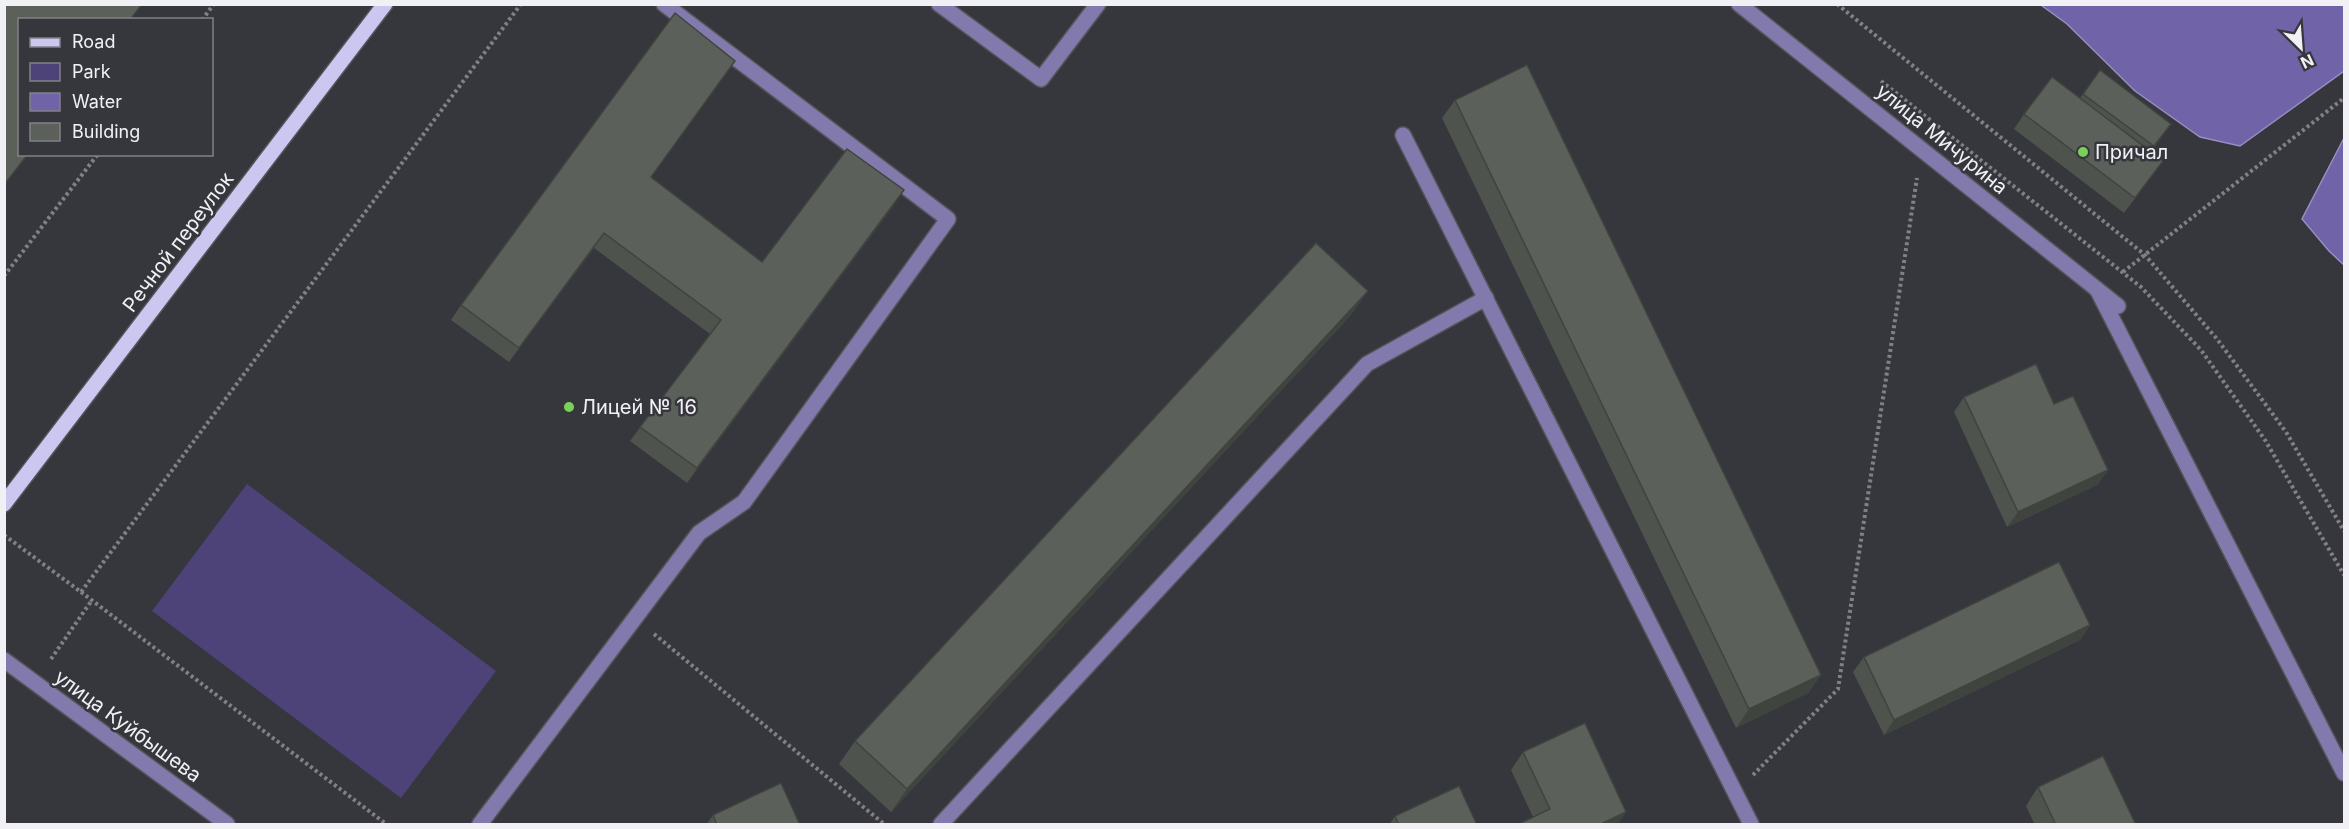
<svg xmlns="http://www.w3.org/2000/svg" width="2349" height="829" font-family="Inter,sans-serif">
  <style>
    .green { fill: #4d4379 }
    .water { fill: #7063a8; stroke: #978ebf; stroke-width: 1.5 }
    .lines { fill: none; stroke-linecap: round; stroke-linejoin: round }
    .minor-casing { stroke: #54545a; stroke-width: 18 }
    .major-casing { stroke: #54545a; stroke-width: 18 }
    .path { stroke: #808086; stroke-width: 4; stroke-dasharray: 3 3; stroke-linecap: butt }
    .minor { stroke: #827aac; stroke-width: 15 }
    .major { stroke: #ccc7f0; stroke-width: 15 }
    .wall { fill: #4e534d }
    .shaded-wall { fill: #40443f }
    .building { fill: #5b615a; stroke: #40443f; stroke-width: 1.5 }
    .poi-dot { fill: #7ad157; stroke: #36363d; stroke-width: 2 }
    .labels { text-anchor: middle; stroke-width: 5; stroke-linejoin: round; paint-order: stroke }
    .street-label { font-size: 20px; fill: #f1f1f5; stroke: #36363d }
    .poi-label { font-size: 20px; fill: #f1f1f5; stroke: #36363d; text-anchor: start }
  </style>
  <rect width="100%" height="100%" fill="#36363d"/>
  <path class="green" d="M247,484l249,187 -95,127 -249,-187z"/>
  <g class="water">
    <path d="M2041,5h303v66l-104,75 -40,-9 -65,-46 -68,-67z"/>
    <path d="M2344,138v127l-15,-14 -27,-32z"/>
  </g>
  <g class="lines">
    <defs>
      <g id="minor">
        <path d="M939,4l102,75 57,-75"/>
        <path d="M1739,4l379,302"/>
        <path d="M1403,135l348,689"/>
        <path d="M2098,291l246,482"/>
        <path d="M4,660l223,164"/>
        <path d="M480,824l219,-291 45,-31 204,-283 -284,-215"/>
        <path d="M941,824l426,-460 119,-66"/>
      </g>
      <path id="major" d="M4,504l381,-500"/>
    </defs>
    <use href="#minor" class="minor-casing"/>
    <use href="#major" class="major-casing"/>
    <g class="path">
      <path d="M1837,4l308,251 72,84 69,93 58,99"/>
      <path d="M202,20l12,-16"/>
      <path d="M1881,81l260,206 60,63 64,90 79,135"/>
      <path d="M2123,272l221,-174"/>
      <path d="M4,276l94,-122"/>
      <path d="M4,535l77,57 440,-588"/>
      <path d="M81,592l305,232"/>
      <path d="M654,634l230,190"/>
      <path d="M51,659l41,-59"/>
      <path d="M1753,775l85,-86 79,-511"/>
    </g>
    <use href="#minor" class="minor"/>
    <use href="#major" class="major"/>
  </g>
  <g class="wall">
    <path d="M2100,70l71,54 -20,28 1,24 -28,37 -110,-84 10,-15 56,-16z"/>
    <path d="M1455,100l366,575 -13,18 -72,35 -294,-610z"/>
    <path d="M651,177l111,85 132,-57 -207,278 -57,-42 80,-107 -116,-86 -85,114 -58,-42 10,-15z"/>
    <path d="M1352,314l-461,498 -52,-48 16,-23z"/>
    <path d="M1964,397l90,7 54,66 -11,15 -90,42 -53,-115z"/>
    <path d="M2090,625l-10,15 -196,95 -31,-63 11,-15z"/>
    <path d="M1523,752l103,60 -9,13h-100l16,-8 -22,-47z"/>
    <path d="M2038,787l98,38h-101l-9,-19z"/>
    <path d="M713,815l87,10h-94z"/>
    <path d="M1395,816l82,9h-88z"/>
  </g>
  <g class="shaded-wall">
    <path d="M904,190l-10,15 -207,278 10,-15z"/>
    <path d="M1368,291l-16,23 -461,498 16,-23z"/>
    <path d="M2108,470l-11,15 -90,42 11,-15z"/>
    <path d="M2090,625l-10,15 -196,95 10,-15z"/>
    <path d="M1821,675l-13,18 -72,35 13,-19z"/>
    <path d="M1626,812l-9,13h-18z"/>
  </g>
  <g class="building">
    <path d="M4,4h138l-12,16h-110v134h8l-24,31z"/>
    <path d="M675,13l60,48 -84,116 111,85 85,-113 57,41 -207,278 -57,-41 81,-107 -117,-87 -85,115 -58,-43z"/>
    <path d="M1527,65l294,610 -72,34 -294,-609z"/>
    <path d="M2100,70l71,54 -17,22 -71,-52z"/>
    <path d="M2052,77l111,84 -28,37 -111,-84z"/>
    <path d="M1316,243l52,48 -461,498 -52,-48z"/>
    <path d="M2036,364l18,40 19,-8 35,74 -90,42 -54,-115z"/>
    <path d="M2059,562l31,63 -196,95 -30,-63z"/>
    <path d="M1585,723l41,89 -27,13h-82l33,-16 -27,-57z"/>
    <path d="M2103,756l33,69h-80l-18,-38z"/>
    <path d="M781,783l19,42h-83l-4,-10z"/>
    <path d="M1459,786l18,39h-78l-4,-9z"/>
  </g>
  <g class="poi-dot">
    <circle cx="2083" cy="152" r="6"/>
    <circle cx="569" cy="407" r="6"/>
  </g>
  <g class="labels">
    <g class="street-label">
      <text transform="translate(1942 139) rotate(39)" y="7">улица Мичурина</text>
      <text transform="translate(178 242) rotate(-53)" y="7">Речной переулок</text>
      <text transform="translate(128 726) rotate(36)" y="7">улица Куйбышева</text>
    </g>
    <g class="poi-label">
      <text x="2095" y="159">Причал</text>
      <text x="581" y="414">Лицей № 16</text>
    </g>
  </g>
  <rect width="2349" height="829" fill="none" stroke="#f1f1f5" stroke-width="12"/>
  <rect x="18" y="18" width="195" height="138" fill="#36363d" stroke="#818187" stroke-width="1.5"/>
  <rect x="30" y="38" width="30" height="9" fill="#ccc7f0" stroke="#818187" stroke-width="1.5"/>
  <text x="72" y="48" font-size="18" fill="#f1f1f5">Road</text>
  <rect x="30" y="63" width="30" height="18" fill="#4d4379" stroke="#818187" stroke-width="1.5"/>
  <text x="72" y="78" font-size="18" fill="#f1f1f5">Park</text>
  <rect x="30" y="93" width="30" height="18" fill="#7063a8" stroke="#818187" stroke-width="1.5"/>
  <text x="72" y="108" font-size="18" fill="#f1f1f5">Water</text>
  <rect x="30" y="123" width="30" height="18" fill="#5b615a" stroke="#818187" stroke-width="1.5"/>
  <text x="72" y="138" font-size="18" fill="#f1f1f5">Building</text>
  <g transform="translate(2301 48) rotate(155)" stroke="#36363d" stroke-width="4.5" paint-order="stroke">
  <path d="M0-4.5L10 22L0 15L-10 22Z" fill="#f1f1f5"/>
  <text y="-9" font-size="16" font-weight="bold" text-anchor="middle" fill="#f1f1f5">N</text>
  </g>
</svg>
